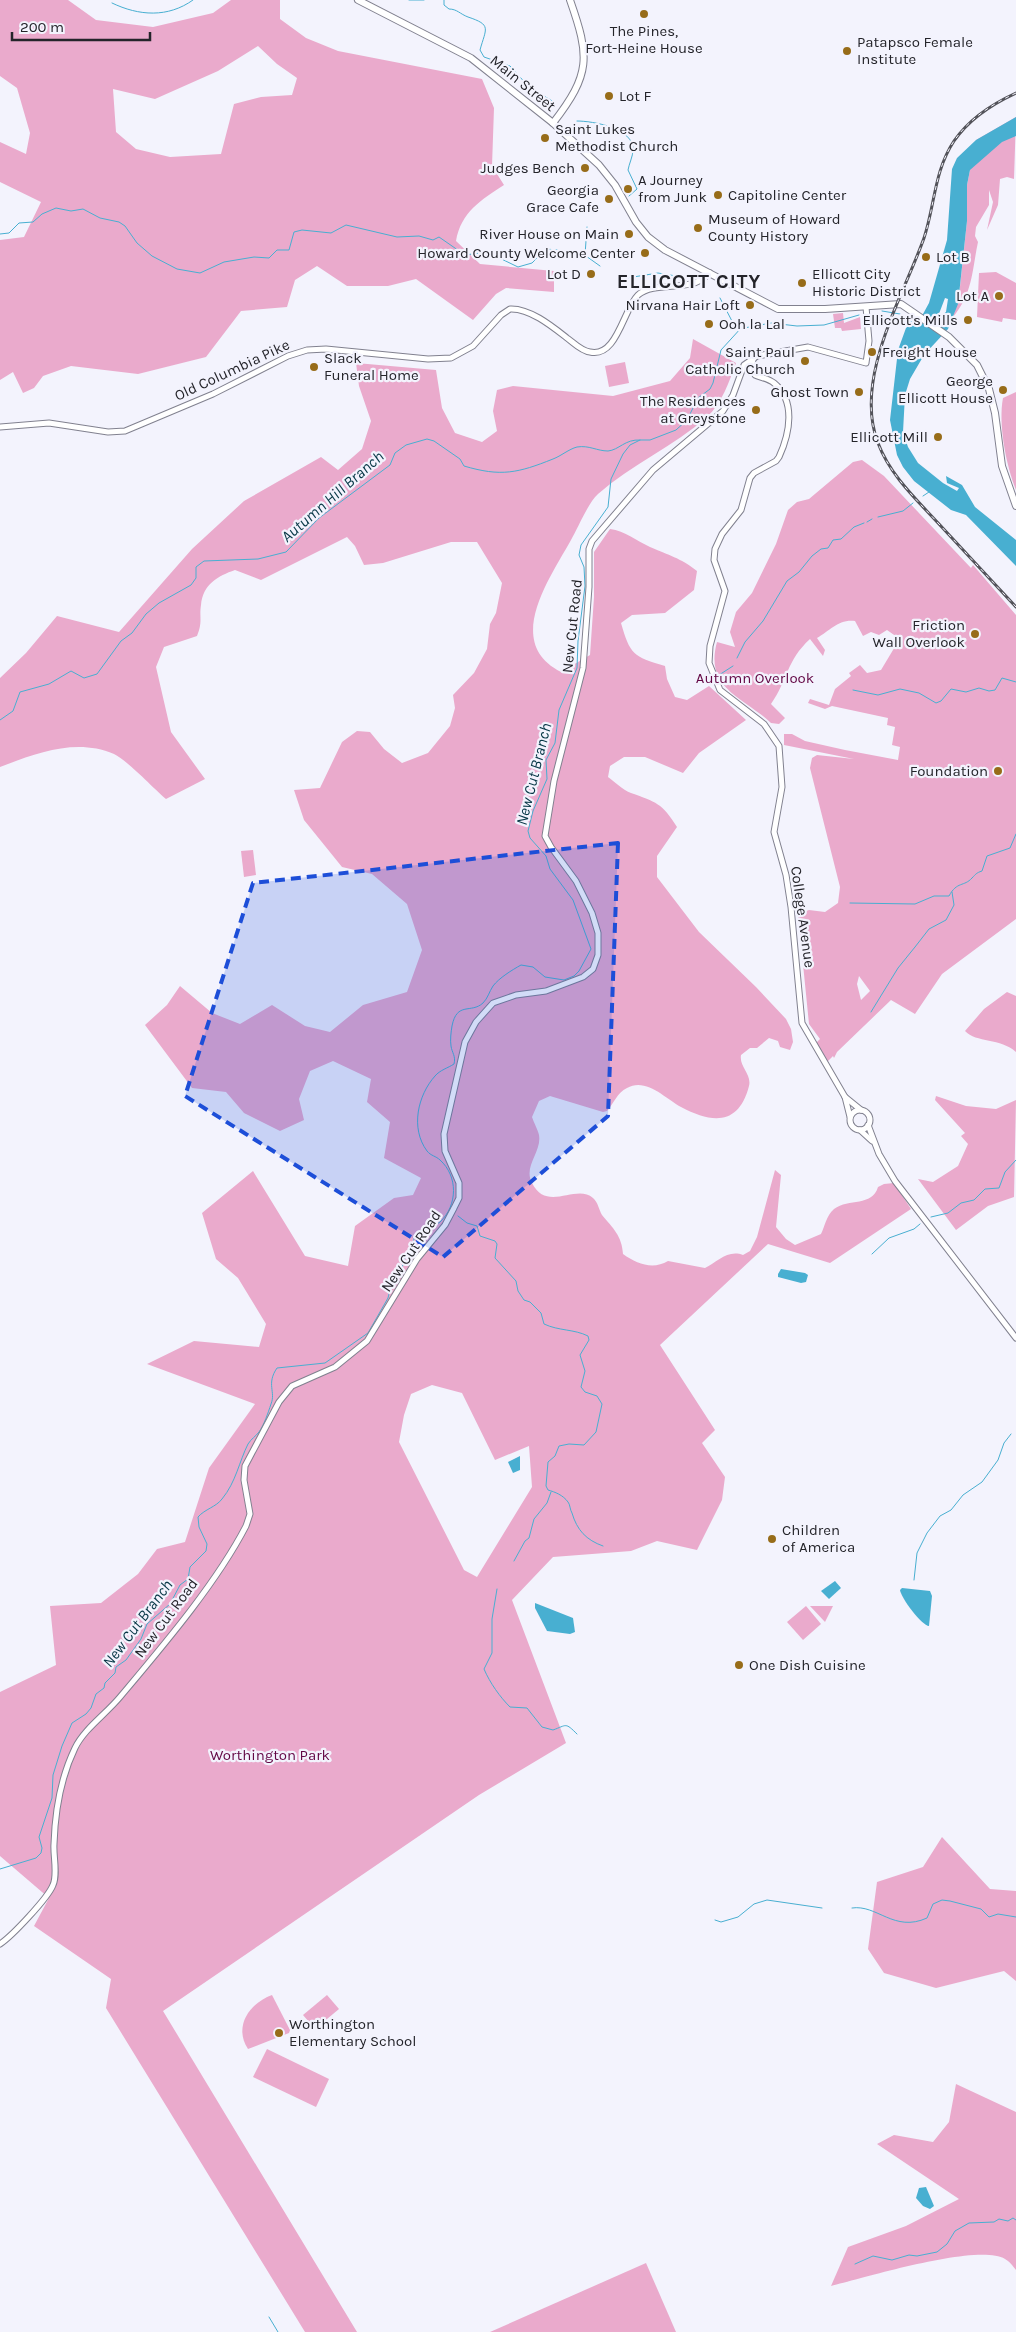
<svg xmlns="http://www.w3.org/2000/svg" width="1016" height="2332" font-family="Karla,sans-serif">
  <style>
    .green { fill: #eaaacc; fill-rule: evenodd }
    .water { fill: #48afd1; fill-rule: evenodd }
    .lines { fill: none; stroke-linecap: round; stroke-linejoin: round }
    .stream { stroke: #48afd1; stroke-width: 1 }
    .minor-casing { stroke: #81818f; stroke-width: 7 }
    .major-casing { stroke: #81818f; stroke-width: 8 }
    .minor { stroke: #fff; stroke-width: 5 }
    .major { stroke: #fff; stroke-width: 6 }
    .rail-casing { stroke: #53535a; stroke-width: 3 }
    .rail { stroke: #f3f3fd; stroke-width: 1; stroke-dasharray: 4; stroke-linecap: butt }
    .marked { fill: #1d4ed8; fill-opacity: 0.2; stroke: #1d4ed8; stroke-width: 4; stroke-dasharray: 10 6; stroke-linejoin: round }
    .poi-dot { fill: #976c19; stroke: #f3f3fd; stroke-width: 2 }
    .labels { text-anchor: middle; stroke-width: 4.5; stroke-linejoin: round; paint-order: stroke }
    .poi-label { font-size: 15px; fill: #24242a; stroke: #f3f3fd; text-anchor: end }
    .street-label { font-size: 15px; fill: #24242a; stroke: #f3f3fd }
    .park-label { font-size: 15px; fill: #630745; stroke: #f3f3fd }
    .water-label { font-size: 16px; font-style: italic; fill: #073746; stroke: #f3f3fd }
    .district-label { font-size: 20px; font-weight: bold; letter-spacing: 1px; fill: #24242a; stroke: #f3f3fd }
  </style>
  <rect width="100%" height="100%" fill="#f3f3fd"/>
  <g class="green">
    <path d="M0,0h68l28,20 57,7 60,-14 18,-13h49v19l26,19 32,13 144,28 12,29 -2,58 12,19c-23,15 -43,27 -48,56l24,23 74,7v21l-48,-4 -10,6 -23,26 -57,-41 -28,7h-41l-30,-20 -22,14 -8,27 -46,4 -35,46 -68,17 -67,-8 -28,10 -9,12 -11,5 -10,-21 -13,8v-140l24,-3 17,-35 -41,-20v-40l26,12 4,-21 -13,-45 -17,-12zM258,46l19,18 20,14 -5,17 -31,2 -27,7 -13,50 -51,3 -34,-8 -20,-17 -3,-43 42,10 63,-28z"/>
    <path d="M1016,117l-2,62 -7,-2 -7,2 -2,26 -11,25 6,-28 -4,-12v15l-13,22 -1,9 3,6c-6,28 -5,51 -25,75l6,-21 8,-75v-36l9,-45z"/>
    <path d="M996,272l20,11v37l-13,-2 -1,4 -25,-5 2,-44z"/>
    <path d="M843,313l1,10 16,-6 1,12 -19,2 -1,-3h-6l-2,-14z"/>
    <path d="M693,339l43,24c-7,19 -14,40 -29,54 -33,29 -76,48 -109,77 -10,9 -20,34 -27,46 -21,38 -68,103 -10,132l29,-17 4,-58v-45l16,-23c15,2 27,12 40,18 20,9 29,10 47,24l-3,19 -29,23 -33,2 -11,8c9,31 12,34 44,43l2,13 8,18 12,3 22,-14 37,34 -47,33 -16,20 -38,-16h-21l-14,9 -2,11c7,5 15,13 23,16 25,9 31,10 46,34l-20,29v21l42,55 57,55 30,32 5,10 2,13 -3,8 -10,-3 -2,-6 -9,-3 -12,10h-7l-9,7c-2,12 11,19 8,31 -10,39 -36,38 -68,21 -15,-8 -35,-30 -54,-19 -10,5 -13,15 -20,23l-4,1 -53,-16 -11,5 -7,16c2,6 6,13 7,18 3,17 -16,31 -7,48 15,30 44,0 61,15 5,4 6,12 9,17 11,13 20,21 21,39 14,10 30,16 45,7l37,7c12,-6 23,-19 38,-13l7,-4 7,-14 18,-67 6,5 -5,52 10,12 9,6 26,-11c4,-8 5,-18 13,-25 15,-11 38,-2 44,-22l6,-3 10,-1 17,26 -81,54 -62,-19 -108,101 55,85 -13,13 23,34 -3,23 -25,50 -40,-9 -26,10 -78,6 -41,43 54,143 -87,52 -316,216 194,321h-52l-199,-324 5,-29 -77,-53 15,-28 -49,-42v-164l56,-27 -6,-59 51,-3 37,-29 19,-25 28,-7 24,-74 46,-64 -108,-40 47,-23 65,6 7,-23 -28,-46 -22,-19 -14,-46 51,-42 52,85 43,10 7,-40 39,-28 19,-3 8,-17 -37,-20 6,-36 -23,-20 4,-23 -38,-18 -23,10 -11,28 5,21 -24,11 -36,-18 -18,-21 -34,-4 -47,-63 22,-20 13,-19 32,27 28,11 32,-19 33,21 25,6 33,-27 44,-13 15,-42 -15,-46 -35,-30 -30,-7 -38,-47 -10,-30 26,-2 22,-46 15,-11 13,1 14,17 18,14 26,-10 22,-27 5,-18 -2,-13 21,-22 13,-24 3,-25 6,-11 6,-30 -25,-41h-26l-68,21 -19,2 -9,-19 -8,-9 -86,43 -26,-10c-17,6 -32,14 -34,35 -2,13 2,16 -4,31l-33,11 -8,20 15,65 34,47 -39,20c-12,-10 -39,-39 -52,-45 -38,-16 -77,-1 -114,13v-89l26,-25 31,-37 62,16 73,-83 52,-48 77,-44 17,13 24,-21 9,-28 -12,-35 -3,-23 80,7 6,38 13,25 27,9 15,-11 -4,-20 4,-21 16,-4 100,10 57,-15 20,-23zM432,1385l30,8 33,67 34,-14 3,41 -55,90 -13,-7 -65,-128 5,-27 7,-21z"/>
    <path d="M625,362l4,21 -20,4 -4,-21z"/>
    <path d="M1016,392v98c-10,-24 -18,-67 -13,-92z"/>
    <path d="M862,460l22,16 87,92 2,-3 43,50v304l-74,55 -27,40 -24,-14 -54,52 -3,6 -1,-2 -6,6 -11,-19 4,-4 -11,-15 -11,-110 11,-4 16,2 13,-9 2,-16 -30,-119 2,-10 5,-3 37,4 -70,-14v-11h8l13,7 40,9 53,10 2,-13 -8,-2 3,-18 -8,-2 1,-7 -56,-12 -7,3 -17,-6 2,-4 19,6 6,-16 16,-13 -2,-3 11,-8 7,8 14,-3 15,-25 1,-8 -10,-7 -8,5 -8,-3 -8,4 -8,-15c-17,-2 -25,10 -38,17l8,12 -2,6 -13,-17c-24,22 -22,41 -39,65l14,14 -6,6 -8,-1c-27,-26 -67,-34 -54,-81l18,5 -5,-15 6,-20 16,-19 24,-49 12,-34 9,-8 12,-3 44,-37zM859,976l11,15 -9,9 -4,-16z"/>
    <path d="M253,850l3,25 -12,2 -3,-26z"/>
    <path d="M1007,992l9,4v56c-15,-14 -40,-9 -51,-21l19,-22z"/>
    <path d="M936,1096l30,10 30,3 20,-9 -2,97 -26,9 -32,24 -38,-51 15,3 25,-16 10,-22 -7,-8 4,-3 -30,-33z"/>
    <path d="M806,1606l15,18 -18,16 -16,-18z"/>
    <path d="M810,1606h23l-8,16z"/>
    <path d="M942,1837l48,52 26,2v90l-12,-10 -68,17 -52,-15 -16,-24 9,-67 46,-15z"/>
    <path d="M272,1995l18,35 -1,3 -41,16c-15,-23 2,-46 24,-54z"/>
    <path d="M327,1995l12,14 -24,20 -12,-14z"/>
    <path d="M267,2049l62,30 -13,28 -63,-30z"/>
    <path d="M956,2084l60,28v158c-3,-4 -7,-9 -11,-11 -28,-16 -140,19 -174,27l17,-39 58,-21 53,-27 -82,-55 17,-9 39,7 16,-20z"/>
    <path d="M646,2263l30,69h-186z"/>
  </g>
  <g class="water">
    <path d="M1016,117v19l-14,6 -32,28 -3,15v36l-9,83 -10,25 -24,26 -14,24 -5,16 -2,37 5,15 10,16 25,20 14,8 2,-3 -12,-5 -1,-7 16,9 13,22 41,33v26l-50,-51 -15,-5 -37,-29 -11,-14 -6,-12 -7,-35 8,-70 8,-22 17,-14 6,-11 18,-63 5,-71 5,-11 19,-18zM945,298l3,1 -2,13 -9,7z"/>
    <path d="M781,1269l24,4 3,2 -2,7 -5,1 -23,-6v-3z"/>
    <path d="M520,1456v14l-7,3 -5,-11z"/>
    <path d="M835,1581l6,7 -12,11 -8,-8z"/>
    <path d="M902,1588l28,3 2,5 -3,30c-7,0 -28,-28 -29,-36z"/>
    <path d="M535,1603l38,15 2,14 -5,2 -23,-3 -12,-23z"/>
    <path d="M926,2187l8,19 -4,3 -7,-3 -7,-8 3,-10z"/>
  </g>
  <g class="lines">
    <g class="stream">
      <path d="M409,0h15"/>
      <path d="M444,0v5l5,4c8,0 11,5 19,8 24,8 18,11 12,33l4,7 26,9 19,21 25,15"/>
      <path d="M112,3c27,13 56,15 81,-3"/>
      <path d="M577,121c16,0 57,7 56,29 0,6 -4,14 -5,20l9,19 -8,7"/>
      <path d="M622,128l1,7"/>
      <path d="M0,234l9,-1 10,-10 14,-1 9,-8 14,-6 15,3 12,-2 17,9 19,4 6,4 12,17 15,13 25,13 23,4 24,-11 30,-5 15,1 8,-8h12l5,-18 8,-2 29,3 15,-8 51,12 22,-1 14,4 6,-3 26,18 22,-3 31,15 14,-4 14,-14 11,1"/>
      <path d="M585,255l2,-28"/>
      <path d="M586,256l14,10"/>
      <path d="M627,278l31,-5 24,4"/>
      <path d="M720,298l13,25 11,5 27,-5 26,3 27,-1 35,-10"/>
      <path d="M882,311l18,3 13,9"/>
      <path d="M923,496l6,-4"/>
      <path d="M878,517l25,-6 10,-8"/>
      <path d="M867,522l5,-3"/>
      <path d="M737,658l8,-16 18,-21 24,-40 12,-9 13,-16 9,-7 7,-1 5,-8 8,-1 13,-12 10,-4"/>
      <path d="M719,675l14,-9"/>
      <path d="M853,690l25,5 22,-6 19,4 17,10 5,-2 10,-12 15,3 13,-4 10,3 6,-1 7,-12 14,4"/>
      <path d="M0,720l13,-9 7,-19 29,-8 22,-13 13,7 13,-4 24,-33 11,-8 14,-19 13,-11 32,-18 5,-7v-11l8,-6 54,-2 28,-7 33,-34 71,-53 5,-12 11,-8 21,-6 7,2 26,18 4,7c37,11 54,7 89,-7 8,-3 16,-10 24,-12 12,-2 20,4 31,4 11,-1 17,-12 32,-11"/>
      <path d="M850,903l65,1 19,-8h15c8,-15 15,-9 23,-18 4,-4 4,-5 10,-7l5,-15 23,-8 6,-14"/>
      <path d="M871,1012l27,-44 17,-21 14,-18 17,-9 8,-15 -2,-13"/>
      <path d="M458,1216l9,7 10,3 3,10 15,5 2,3 -2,14 21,23 2,10 6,9 6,2 11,11 3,11c15,7 30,5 44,12l1,4 -9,15 5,16 -4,16 4,5 12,4 5,8 -6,28 -12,13 -15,-1 -10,2 -4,10 -7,6 -2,24 2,4c7,2 15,5 20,12 2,2 2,8 4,11 5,17 14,27 31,33"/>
      <path d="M931,1217l17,-4 13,-10 13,-3 11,-11 14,-1 6,-16 11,-12"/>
      <path d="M872,1254l17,-16 25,-9 6,-5"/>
      <path d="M514,1561l11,-20 4,-3 5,-19 13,-16 4,-11"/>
      <path d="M914,1580l3,-27 10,-20 13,-17 11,-6 12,-15 19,-13 16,-22 6,-17 7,-9"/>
      <path d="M497,1589l-5,30v34l-8,16c6,14 16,28 26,38l17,1 15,19 11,3c14,-5 12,-8 24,4"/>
      <path d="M0,1869l36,-11 5,-5 1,-5 -3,-11 13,-39 1,-23 9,-29 10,-23 14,-9 5,-6 5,-14 8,-6 1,-5 10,-10 1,-6 10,-7 15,-21 6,-15 23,-20 10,-19 8,-6 2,-12 16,-16 1,-7 -8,-17 -1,-10c7,-8 18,-10 24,-18 14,-17 17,-37 26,-55 3,-5 8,-8 11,-12 5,-7 9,-19 12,-28 5,-12 -5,-20 6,-36l48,-5 43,-30 20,-35 2,-8 8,-9 7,-23 6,-10 5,-15c7,-5 18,-6 24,-11 18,-17 18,-46 0,-62 -4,-4 -9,-4 -13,-9 -17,-23 -9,-56 8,-75 5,-6 13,-8 19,-12 2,-8 -2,-11 -3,-18 -1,-6 0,-14 1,-20 5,-25 19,-12 31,-23 5,-5 6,-11 10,-17 6,-8 19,-16 28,-21l12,2 12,10 19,3 10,-4 5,-5 12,-22 -18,-49 -23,-31 -4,-13 -16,-18 -2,-7 5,-20 14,-32 -1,-19 9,-17 4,-33 18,-42 1,-27 7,-55 -1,-19 -5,-12 2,-10 27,-38 3,-28 12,-25 7,-9 10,-5h10l26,-10 11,-10 11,-22 12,-9 3,-6 8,-33 21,-23"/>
      <path d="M852,1908c25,-4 42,25 75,10l6,-14 9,-4 8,1 31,8 8,8 9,-3 18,3"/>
      <path d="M715,1920l6,2 17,-5 16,-13 13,-4 55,8"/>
      <path d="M855,2264l18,-8 19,4 17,-5 8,1 20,-4 10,-8 8,-13 14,-8 25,-1 5,-3 9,2 5,-3 3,2"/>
      <path d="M269,2317l9,15"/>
    </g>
    <defs>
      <g id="minor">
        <path d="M753,360l-2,8 4,7c6,3 13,3 19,8 22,18 16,50 5,74l-3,4 -22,12 -4,5 -9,32 -19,24 -7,15 -1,11 11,31 -15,55 -1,17 11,27 44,34 15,22 3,41 -8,45 12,43 5,32 11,116 43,74 5,20"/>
        <path d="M0,427l49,-4 59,9 17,-1 88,-37 75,-38 19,-6 19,-1 102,10 23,-1 22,-12 28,-31 9,-6c20,-1 43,18 57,29 7,5 14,13 23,14 27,6 33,-42 48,-57 12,-11 38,-7 52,-11 8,-1 14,-6 20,-11"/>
        <path d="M845,1097l16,13"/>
        <circle cx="860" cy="1120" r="10"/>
        <path d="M868,1125l11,29 16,27 121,157"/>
        <path d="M860,1130l12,11"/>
        <path d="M0,1944c12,-8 48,-46 53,-59 5,-11 0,-29 1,-41 1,-32 7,-67 21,-96 9,-19 31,-34 45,-51 42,-50 96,-113 126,-171l4,-12 -6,-34 1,-14 34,-64 13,-16 43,-19 32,-26 50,-82 28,-34 9,-17 5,-10v-15l-14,-32 -1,-17 21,-92 11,-20 17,-19 23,-8 30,-4 37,-14 10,-8 5,-14v-22l-6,-20 -16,-32 -25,-34 -6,-11 9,-55 29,-113 6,-81v-38l3,-8 61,-71 70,-59 10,-16 11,-30 13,-9 51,-9 58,16 3,-22 -3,-34"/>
      </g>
      <g id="major">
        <path d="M358,0l113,58 82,65 46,42 16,20 21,37 12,15 17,13 113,59h47l76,-5 48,33 28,28 12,24 6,24 7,53 14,40"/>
        <path d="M553,123c38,-49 37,-66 17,-123"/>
      </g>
    </defs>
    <use href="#minor" class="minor-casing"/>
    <use href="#major" class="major-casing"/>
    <use href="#minor" class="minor"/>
    <use href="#major" class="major"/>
    <defs>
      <path id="rail" d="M1016,93c-24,11 -47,26 -62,48 -20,30 -19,64 -30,97 -21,59 -71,141 -46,205 12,32 38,56 61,81 26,28 51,55 77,83"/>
    </defs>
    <use href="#rail" class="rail-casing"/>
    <use href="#rail" class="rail"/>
  </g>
  <path class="marked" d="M618,843l-10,273 -165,141 -258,-161 68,-213z"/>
  <g class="poi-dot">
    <circle cx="644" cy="14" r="5"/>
    <circle cx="847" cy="51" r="5"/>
    <circle cx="609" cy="96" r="5"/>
    <circle cx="545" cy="138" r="5"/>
    <circle cx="585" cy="168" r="5"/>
    <circle cx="628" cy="189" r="5"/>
    <circle cx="718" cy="195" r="5"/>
    <circle cx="609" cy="199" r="5"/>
    <circle cx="698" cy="228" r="5"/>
    <circle cx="629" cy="234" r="5"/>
    <circle cx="645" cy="253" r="5"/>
    <circle cx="926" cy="257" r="5"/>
    <circle cx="591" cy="274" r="5"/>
    <circle cx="802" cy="283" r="5"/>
    <circle cx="999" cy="296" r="5"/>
    <circle cx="750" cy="305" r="5"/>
    <circle cx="968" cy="320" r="5"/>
    <circle cx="709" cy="324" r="5"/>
    <circle cx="872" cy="352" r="5"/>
    <circle cx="805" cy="361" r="5"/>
    <circle cx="314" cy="367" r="5"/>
    <circle cx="1003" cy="390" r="5"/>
    <circle cx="859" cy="392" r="5"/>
    <circle cx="756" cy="410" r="5"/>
    <circle cx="938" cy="437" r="5"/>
    <circle cx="975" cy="634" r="5"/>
    <circle cx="998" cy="771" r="5"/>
    <circle cx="772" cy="1539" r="5"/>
    <circle cx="739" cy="1665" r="5"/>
    <circle cx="279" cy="2033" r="5"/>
  </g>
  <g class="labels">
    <g class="poi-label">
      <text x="644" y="36" text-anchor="middle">The Pines,<tspan x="644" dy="17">Fort-Heine House</tspan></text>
      <text x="857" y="47" text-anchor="start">Patapsco Female<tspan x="857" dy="17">Institute</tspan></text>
      <text x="619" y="101" text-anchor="start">Lot F</text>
      <text x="555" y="134" text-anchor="start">Saint Lukes<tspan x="555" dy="17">Methodist Church</tspan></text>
      <text x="575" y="173">Judges Bench</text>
      <text x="638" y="185" text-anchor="start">A Journey<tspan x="638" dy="17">from Junk</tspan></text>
      <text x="599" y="195">Georgia<tspan x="599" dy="17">Grace Cafe</tspan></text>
      <text x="728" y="200" text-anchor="start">Capitoline Center</text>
      <text x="708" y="224" text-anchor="start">Museum of Howard<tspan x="708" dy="17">County History</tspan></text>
      <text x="619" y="239">River House on Main</text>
      <text x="635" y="258">Howard County Welcome Center</text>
      <text x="936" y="262" text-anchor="start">Lot B</text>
      <text x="581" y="279">Lot D</text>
      <text x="812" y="279" text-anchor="start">Ellicott City<tspan x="812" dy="17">Historic District</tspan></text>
      <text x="989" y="301">Lot A</text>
      <text x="740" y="310">Nirvana Hair Loft</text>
      <text x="958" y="325">Ellicott's Mills</text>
      <text x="719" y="329" text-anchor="start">Ooh la Lal</text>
      <text x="795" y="357">Saint Paul<tspan x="795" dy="17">Catholic Church</tspan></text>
      <text x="882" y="357" text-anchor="start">Freight House</text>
      <text x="324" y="363" text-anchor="start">Slack<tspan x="324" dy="17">Funeral Home</tspan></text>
      <text x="993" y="386">George<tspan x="993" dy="17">Ellicott House</tspan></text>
      <text x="849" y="397">Ghost Town</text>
      <text x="746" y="406">The Residences<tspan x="746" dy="17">at Greystone</tspan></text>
      <text x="928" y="442">Ellicott Mill</text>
      <text x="965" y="630">Friction<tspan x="965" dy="17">Wall Overlook</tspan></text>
      <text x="988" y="776">Foundation</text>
      <text x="782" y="1535" text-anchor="start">Children<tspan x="782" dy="17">of America</tspan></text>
      <text x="749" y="1670" text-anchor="start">One Dish Cuisine</text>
      <text x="289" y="2029" text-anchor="start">Worthington<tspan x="289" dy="17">Elementary School</tspan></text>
    </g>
    <g class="street-label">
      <text transform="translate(523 83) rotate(39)" y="5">Main Street</text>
      <text transform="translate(232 370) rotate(-25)" y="5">Old Columbia Pike</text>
      <text transform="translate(572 626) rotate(-84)" y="5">New Cut Road</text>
      <text transform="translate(803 917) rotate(82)" y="5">College Avenue</text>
      <text transform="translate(411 1251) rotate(-56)" y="5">New Cut Road</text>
      <text transform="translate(166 1618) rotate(-53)" y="5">New Cut Road</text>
    </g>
    <g class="park-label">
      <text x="755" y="683">Autumn Overlook</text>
      <text x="270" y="1760">Worthington Park</text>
    </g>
    <g class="water-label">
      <text transform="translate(332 496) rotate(-41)" y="6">Autumn Hill Branch</text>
      <text transform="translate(533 774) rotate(-76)" y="6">New Cut Branch</text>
      <text transform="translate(137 1623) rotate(-53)" y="6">New Cut Branch</text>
    </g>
    <g class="district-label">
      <text x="689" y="288">ELLICOTT CITY</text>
    </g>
  </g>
  <path d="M12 32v8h138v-8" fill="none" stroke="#24242a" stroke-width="2.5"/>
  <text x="20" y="32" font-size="15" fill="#24242a" stroke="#f3f3fd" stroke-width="4" paint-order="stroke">200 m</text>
</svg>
